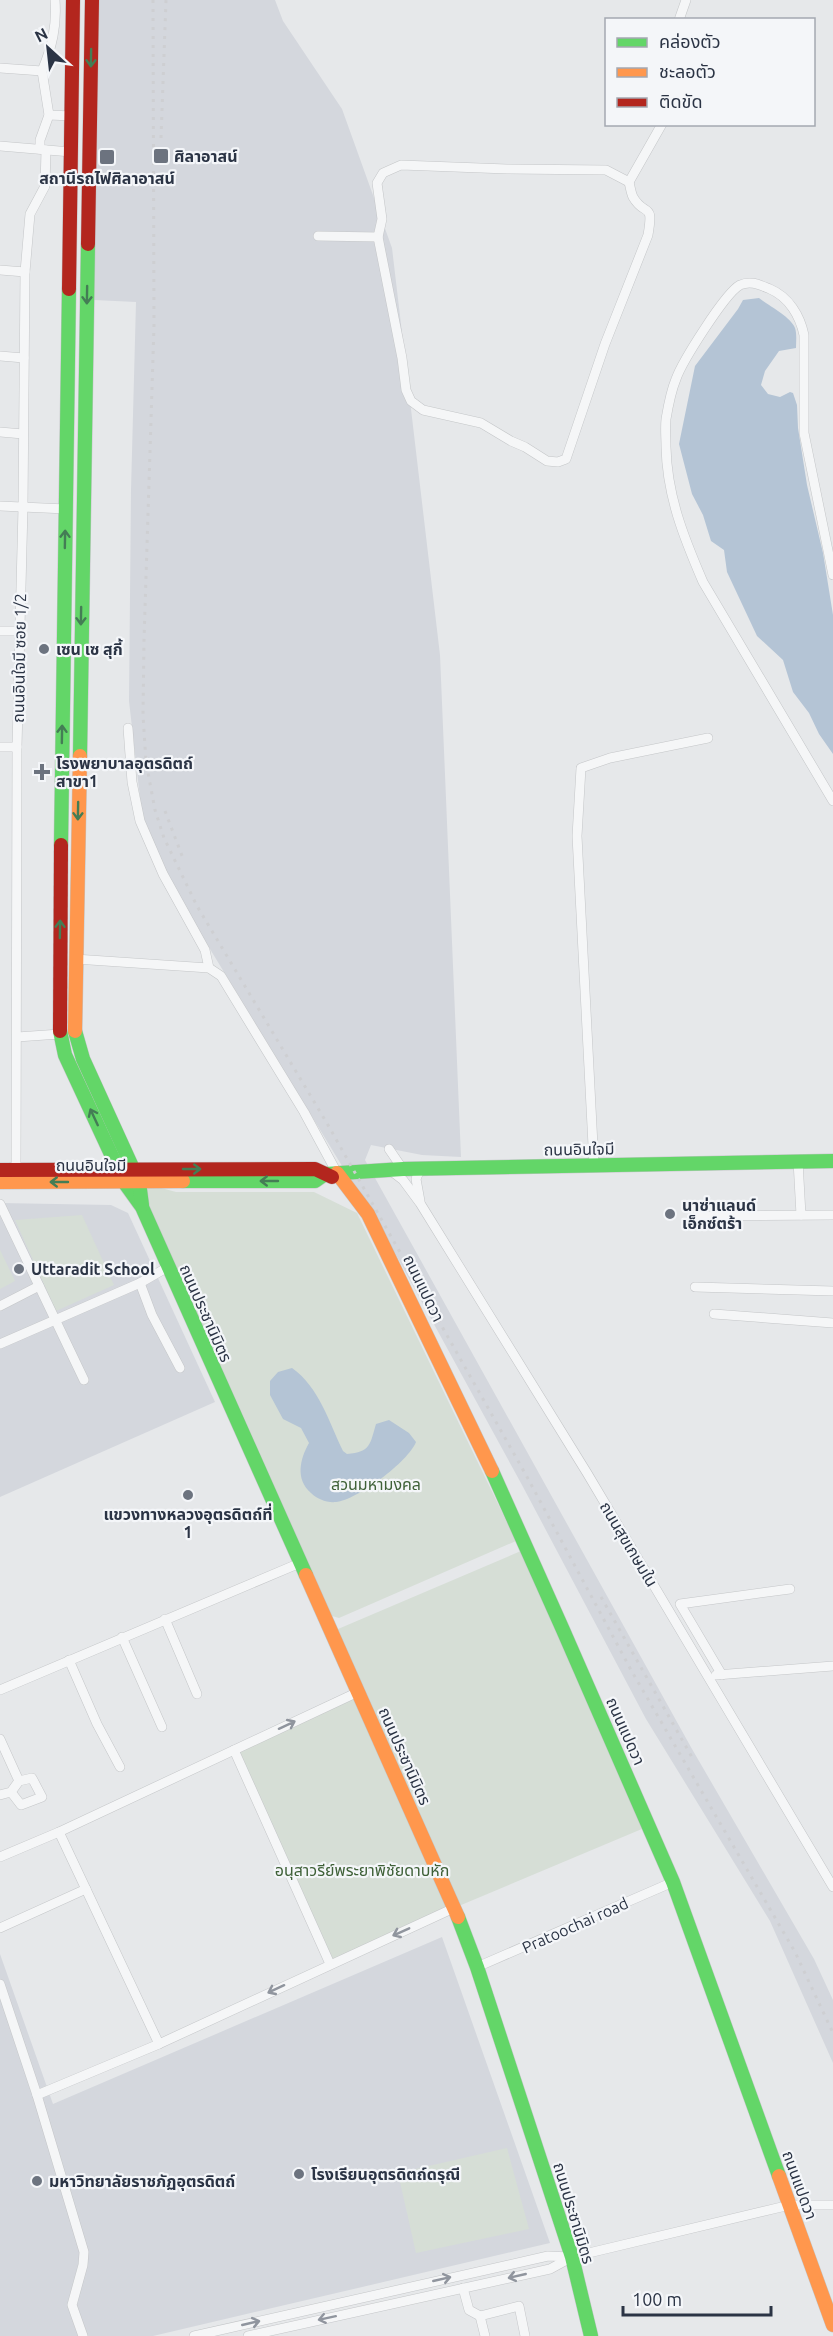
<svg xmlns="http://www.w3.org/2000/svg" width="833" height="2336" font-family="Ubuntu,'Noto Sans Thai',sans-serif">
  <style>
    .built { fill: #d4d7dd }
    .green { fill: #d6ded6 }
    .water { fill: #b4c4d5 }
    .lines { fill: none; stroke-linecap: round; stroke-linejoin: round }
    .street-casing { stroke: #c4c6c8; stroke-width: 10 }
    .fast-casing { stroke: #c4c6c8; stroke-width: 15 }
    .slow-casing { stroke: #c4c6c8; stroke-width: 15 }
    .jam-casing { stroke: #c4c6c8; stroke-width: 15 }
    .street { stroke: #f5f6f7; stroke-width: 9 }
    .fast { stroke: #63d668; stroke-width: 14 }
    .slow { stroke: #ff974d; stroke-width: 14 }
    .jam { stroke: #b3261e; stroke-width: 14 }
    .rail { stroke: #cecfd2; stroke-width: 3; stroke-dasharray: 3 6; stroke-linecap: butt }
    .oneway { stroke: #447d55 }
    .oneway2 { stroke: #90959e }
    .poi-dot { fill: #6c737f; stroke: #f4f6f9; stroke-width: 2 }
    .labels { text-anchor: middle; stroke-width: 4.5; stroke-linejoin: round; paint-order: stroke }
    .poi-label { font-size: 16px; font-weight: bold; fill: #2b3445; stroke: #f4f6f9; text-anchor: start }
    .street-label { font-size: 16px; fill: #2b3445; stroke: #f4f6f9 }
    .park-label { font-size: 16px; fill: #3f6138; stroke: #f4f6f9 }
  </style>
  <rect width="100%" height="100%" fill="#e6e8ea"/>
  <g class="built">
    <path d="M97,0h178l8,21 59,88 50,139 48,407 21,502 -39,-2 -51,-10 -6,15 327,589 122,210 19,41v63l-63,-142 -124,-202 -124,-234 -127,-232 -199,-327 -33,-60 -21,-51 -13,-114 2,-211 5,-188 -42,-2z"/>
    <path d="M0,1203l111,2 17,8 87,189 -215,95z"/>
    <path d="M442,1937l108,306 -397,93h-153v-382l53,150z"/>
  </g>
  <g class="green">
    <path d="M139,1182l37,10h138l43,21 159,328 -177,77 -17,-5 -100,-225z"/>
    <path d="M82,1215l32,70 -58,26 -41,-91z"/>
    <path d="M0,1250l15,31 -15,8z"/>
    <path d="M528,1548l121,278 -195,82 -124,56 -96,-214 124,-58 -27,-60z"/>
    <path d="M507,2148l22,81 -113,24 -18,-80z"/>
  </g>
  <g class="water">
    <path d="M759,298c10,8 32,19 36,30 2,6 1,14 1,20l-17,3 -14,20 -4,14 7,9 12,3 10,-5 3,1 4,12 1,23 9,57 16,68 10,62v139l-14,-20 -10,-21 -16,-21 -10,-32 -26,-24 -30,-64 -3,-22 -13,-9 -8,-26 -11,-21 -13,-50 16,-78 43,-57 5,-9z"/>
    <path d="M292,1368c27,19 37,54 51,83l4,3c24,-2 23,-10 29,-30l13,-4 20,13 7,9c-8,20 -59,58 -80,60 -9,1 -19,-3 -25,-9 -16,-14 -11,-34 -2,-50l-8,-15 -18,-9 -13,-24v-14l8,-9z"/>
  </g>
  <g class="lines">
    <defs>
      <g id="street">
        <path d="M679,20l7,-20"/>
        <path d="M0,68l42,3c10,-24 15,-45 13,-71"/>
        <path d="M49,115l23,1"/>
        <path d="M0,146l71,6"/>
        <path d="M40,149v-9l9,-25 -7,-44"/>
        <path d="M318,236l60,1 4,-18 -5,-36 6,-10 18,-8 106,4 99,1 23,12 33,-58"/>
        <path d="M378,237l24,121 4,32 5,11 12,9 58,13 30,18 14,6 22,14 11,1 8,-3 39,-115 43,-109c6,-35 -3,-17 -15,-38 -2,-4 -3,-11 -4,-15"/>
        <path d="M0,270l25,2"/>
        <path d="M0,356l24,2"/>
        <path d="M0,432l23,2"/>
        <path d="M0,506l66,3"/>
        <path d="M833,575l-29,-142v-98c-4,-19 -15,-38 -34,-46 -10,-4 -19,-9 -30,-4 -15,8 -58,77 -64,94 -5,12 -8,28 -10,40 -1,9 0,19 0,28 1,49 18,91 37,135l130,219"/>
        <path d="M0,631h20"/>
        <path d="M128,728l4,54 8,39 23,53 42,76 4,18"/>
        <path d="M0,747h17"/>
        <path d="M75,959l134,9 12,8 83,136 33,61"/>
        <path d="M17,1037l43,-3"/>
        <path d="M389,1149l15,22"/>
        <path d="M798,1161l3,54"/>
        <path d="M594,1165l-17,-329 4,-68 29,-10 98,-20"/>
        <path d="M420,1169l-4,10 4,22"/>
        <path d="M16,1170l1,-423 6,-240 2,-235 5,-58 15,-28 1,-36"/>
        <path d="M390,1170l13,10 17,23 167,270 246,414"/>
        <path d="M0,1204l84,176"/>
        <path d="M699,1216l134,-1"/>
        <path d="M140,1283l12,32 28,53"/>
        <path d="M695,1287l138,4"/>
        <path d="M0,1306l39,-20"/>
        <path d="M714,1314l119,9"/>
        <path d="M0,1344l140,-61 28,-16"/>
        <path d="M165,1619l32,75"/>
        <path d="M122,1637l40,90"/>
        <path d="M69,1660l28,64 23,43"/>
        <path d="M716,1675l117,-9"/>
        <path d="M722,1675l-42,-71 110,-15"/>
        <path d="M0,1690l300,-127"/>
        <path d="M0,1739l19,42"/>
        <path d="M234,1750l96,214"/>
        <path d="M0,1795l11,-3 8,-11 13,-3 10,19 -21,8 -10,-13"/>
        <path d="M59,1832l100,212"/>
        <path d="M0,1857l59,-25 299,-140"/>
        <path d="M0,1928l86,-39"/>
        <path d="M477,1967l196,-85"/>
        <path d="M0,1984l37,111 47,157 -1,13 -11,40 11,31"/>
        <path d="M37,2095l122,-51 295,-136"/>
        <path d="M463,2288l6,22 11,6"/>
        <path d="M194,2336l354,-80 22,1"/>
        <path d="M248,2336l302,-67 22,-12 218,-52h43"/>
        <path d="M485,2336l-5,-20 39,-10 6,30"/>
      </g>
      <g id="fast">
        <path d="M80,756l8,-512"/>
        <path d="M61,845l8,-556"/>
        <path d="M60,1031l5,24 59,127 18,25 164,368"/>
        <path d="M75,1031l8,28 56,123 3,23"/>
        <path d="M183,1181h132l10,-7 78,-5 430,-8"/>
        <path d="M492,1471l71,159 110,252 106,294"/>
        <path d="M458,1917l19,50 95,290 19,79"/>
      </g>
      <g id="slow">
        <path d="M75,1031l5,-275"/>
        <path d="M337,1173l31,41 124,257"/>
        <path d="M0,1182l183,-1"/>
        <path d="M306,1575l152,342"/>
        <path d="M779,2176l54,149"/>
      </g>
      <g id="jam">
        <path d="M88,244l4,-244"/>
        <path d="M69,289l4,-289"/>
        <path d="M60,1031l1,-186"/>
        <path d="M0,1170l315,-1 17,8"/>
      </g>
    </defs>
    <use href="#street" class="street-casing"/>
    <use href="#fast" class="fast-casing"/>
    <use href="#slow" class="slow-casing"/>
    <use href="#jam" class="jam-casing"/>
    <use href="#street" class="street"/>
    <use href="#fast" class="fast"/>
    <use href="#slow" class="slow"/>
    <use href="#jam" class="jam"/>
    <g class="rail">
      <path d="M153,0l1,325 -10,315 -1,75 3,47 9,48 9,28 33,68 131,219 198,350 105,195 164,282 38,81"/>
      <path d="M161,138l5,-138"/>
      <path d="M165,811l19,50"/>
      <path d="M601,1597l92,162"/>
    </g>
  </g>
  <defs><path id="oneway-shaft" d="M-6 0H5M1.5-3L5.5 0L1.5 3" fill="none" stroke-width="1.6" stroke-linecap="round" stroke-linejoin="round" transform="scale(1.5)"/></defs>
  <g class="oneway">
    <use href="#oneway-shaft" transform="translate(91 58) rotate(91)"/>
    <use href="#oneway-shaft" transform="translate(87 295) rotate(91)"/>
    <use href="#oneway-shaft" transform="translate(65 539) rotate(-89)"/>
    <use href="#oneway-shaft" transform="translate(81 616) rotate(91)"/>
    <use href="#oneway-shaft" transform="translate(62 734) rotate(-89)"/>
    <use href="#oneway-shaft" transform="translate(78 811) rotate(91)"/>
    <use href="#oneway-shaft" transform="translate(60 929) rotate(-89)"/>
    <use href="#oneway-shaft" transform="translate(94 1117) rotate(-115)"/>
    <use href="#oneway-shaft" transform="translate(192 1169)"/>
    <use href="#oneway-shaft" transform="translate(269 1181) rotate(180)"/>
    <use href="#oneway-shaft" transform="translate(59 1182) rotate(180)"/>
  </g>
  <g class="oneway2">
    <use href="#oneway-shaft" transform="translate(287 1725) rotate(-25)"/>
    <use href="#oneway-shaft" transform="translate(401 1932) rotate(156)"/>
    <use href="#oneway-shaft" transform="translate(276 1989) rotate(155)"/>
    <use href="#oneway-shaft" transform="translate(517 2276) rotate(167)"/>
    <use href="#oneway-shaft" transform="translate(442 2279) rotate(-13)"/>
    <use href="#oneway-shaft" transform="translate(327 2318) rotate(168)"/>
    <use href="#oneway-shaft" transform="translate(251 2323) rotate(-13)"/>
  </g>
  <g class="poi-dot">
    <rect x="153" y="148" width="16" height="16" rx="3"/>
    <rect x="99" y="149" width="16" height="16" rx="3"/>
    <circle cx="44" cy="649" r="6"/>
    <path d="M39 763h6v6h6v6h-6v6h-6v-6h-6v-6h6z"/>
    <circle cx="670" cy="1214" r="6"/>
    <circle cx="19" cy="1269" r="6"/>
    <circle cx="188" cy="1495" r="6"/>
    <circle cx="299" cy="2174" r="6"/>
    <circle cx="37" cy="2181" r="6"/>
  </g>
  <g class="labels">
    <g class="poi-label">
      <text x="174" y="162">ศิลาอาสน์</text>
      <text x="107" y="184" text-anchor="middle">สถานีรถไฟศิลาอาสน์</text>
      <text x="56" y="655">เซน เซ สุกี้</text>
      <text x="56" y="769">โรงพยาบาลอุตรดิตถ์<tspan x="56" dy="18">สาขา1</tspan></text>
      <text x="682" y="1211">นาซ่าแลนด์<tspan x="682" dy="18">เอ็กซ์ตร้า</tspan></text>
      <text x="31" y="1275">Uttaradit School</text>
      <text x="188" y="1520" text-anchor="middle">แขวงทางหลวงอุตรดิตถ์ที่<tspan x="188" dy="18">1</tspan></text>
      <text x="311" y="2180">โรงเรียนอุตรดิตถ์ดรุณี</text>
      <text x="49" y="2187">มหาวิทยาลัยราชภัฏอุตรดิตถ์</text>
    </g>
    <g class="street-label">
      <text transform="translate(19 658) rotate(-89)" y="6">ถนนอินใจมี ซอย 1/2</text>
      <text transform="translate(579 1149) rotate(-1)" y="6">ถนนอินใจมี</text>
      <text x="91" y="1171">ถนนอินใจมี</text>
      <text transform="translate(424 1288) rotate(64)" y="6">ถนนแปดวา</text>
      <text transform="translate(206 1313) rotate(66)" y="6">ถนนประชานิมิตร</text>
      <text transform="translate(629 1544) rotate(59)" y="6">ถนนสุขเกษมใน</text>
      <text transform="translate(626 1731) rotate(66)" y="6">ถนนแปดวา</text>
      <text transform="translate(405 1756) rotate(66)" y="6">ถนนประชานิมิตร</text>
      <text transform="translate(575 1925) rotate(-24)" y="6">Pratoochai road</text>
      <text transform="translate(800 2185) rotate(70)" y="6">ถนนแปดวา</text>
      <text transform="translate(574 2213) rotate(73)" y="6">ถนนประชานิมิตร</text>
    </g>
    <g class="park-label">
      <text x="376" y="1490">สวนมหามงคล</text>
      <text x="362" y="1876">อนุสาวรีย์พระยาพิชัยดาบหัก</text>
    </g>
  </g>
  <rect x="605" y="18" width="210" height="108" fill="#f4f6f9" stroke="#a4a8b1" stroke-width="1.5"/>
  <rect x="617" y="38" width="30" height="9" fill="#63d668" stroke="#a4a8b1" stroke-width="1.5"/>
  <text x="659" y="48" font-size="18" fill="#2b3445">คล่องตัว</text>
  <rect x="617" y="68" width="30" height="9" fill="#ff974d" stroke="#a4a8b1" stroke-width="1.5"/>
  <text x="659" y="78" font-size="18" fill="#2b3445">ชะลอตัว</text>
  <rect x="617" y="98" width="30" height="9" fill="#b3261e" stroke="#a4a8b1" stroke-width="1.5"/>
  <text x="659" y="108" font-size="18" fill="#2b3445">ติดขัด</text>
  <g transform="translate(48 48) rotate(333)" stroke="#f4f6f9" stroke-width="4.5" paint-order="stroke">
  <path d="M0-4.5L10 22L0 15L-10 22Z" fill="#2b3445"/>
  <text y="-9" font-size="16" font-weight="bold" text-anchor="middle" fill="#2b3445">N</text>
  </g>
  <path d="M623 2306v9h148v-9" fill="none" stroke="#2b3445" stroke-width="3"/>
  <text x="632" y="2306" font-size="18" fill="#2b3445" stroke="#f4f6f9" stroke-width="4.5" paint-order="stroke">100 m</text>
</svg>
